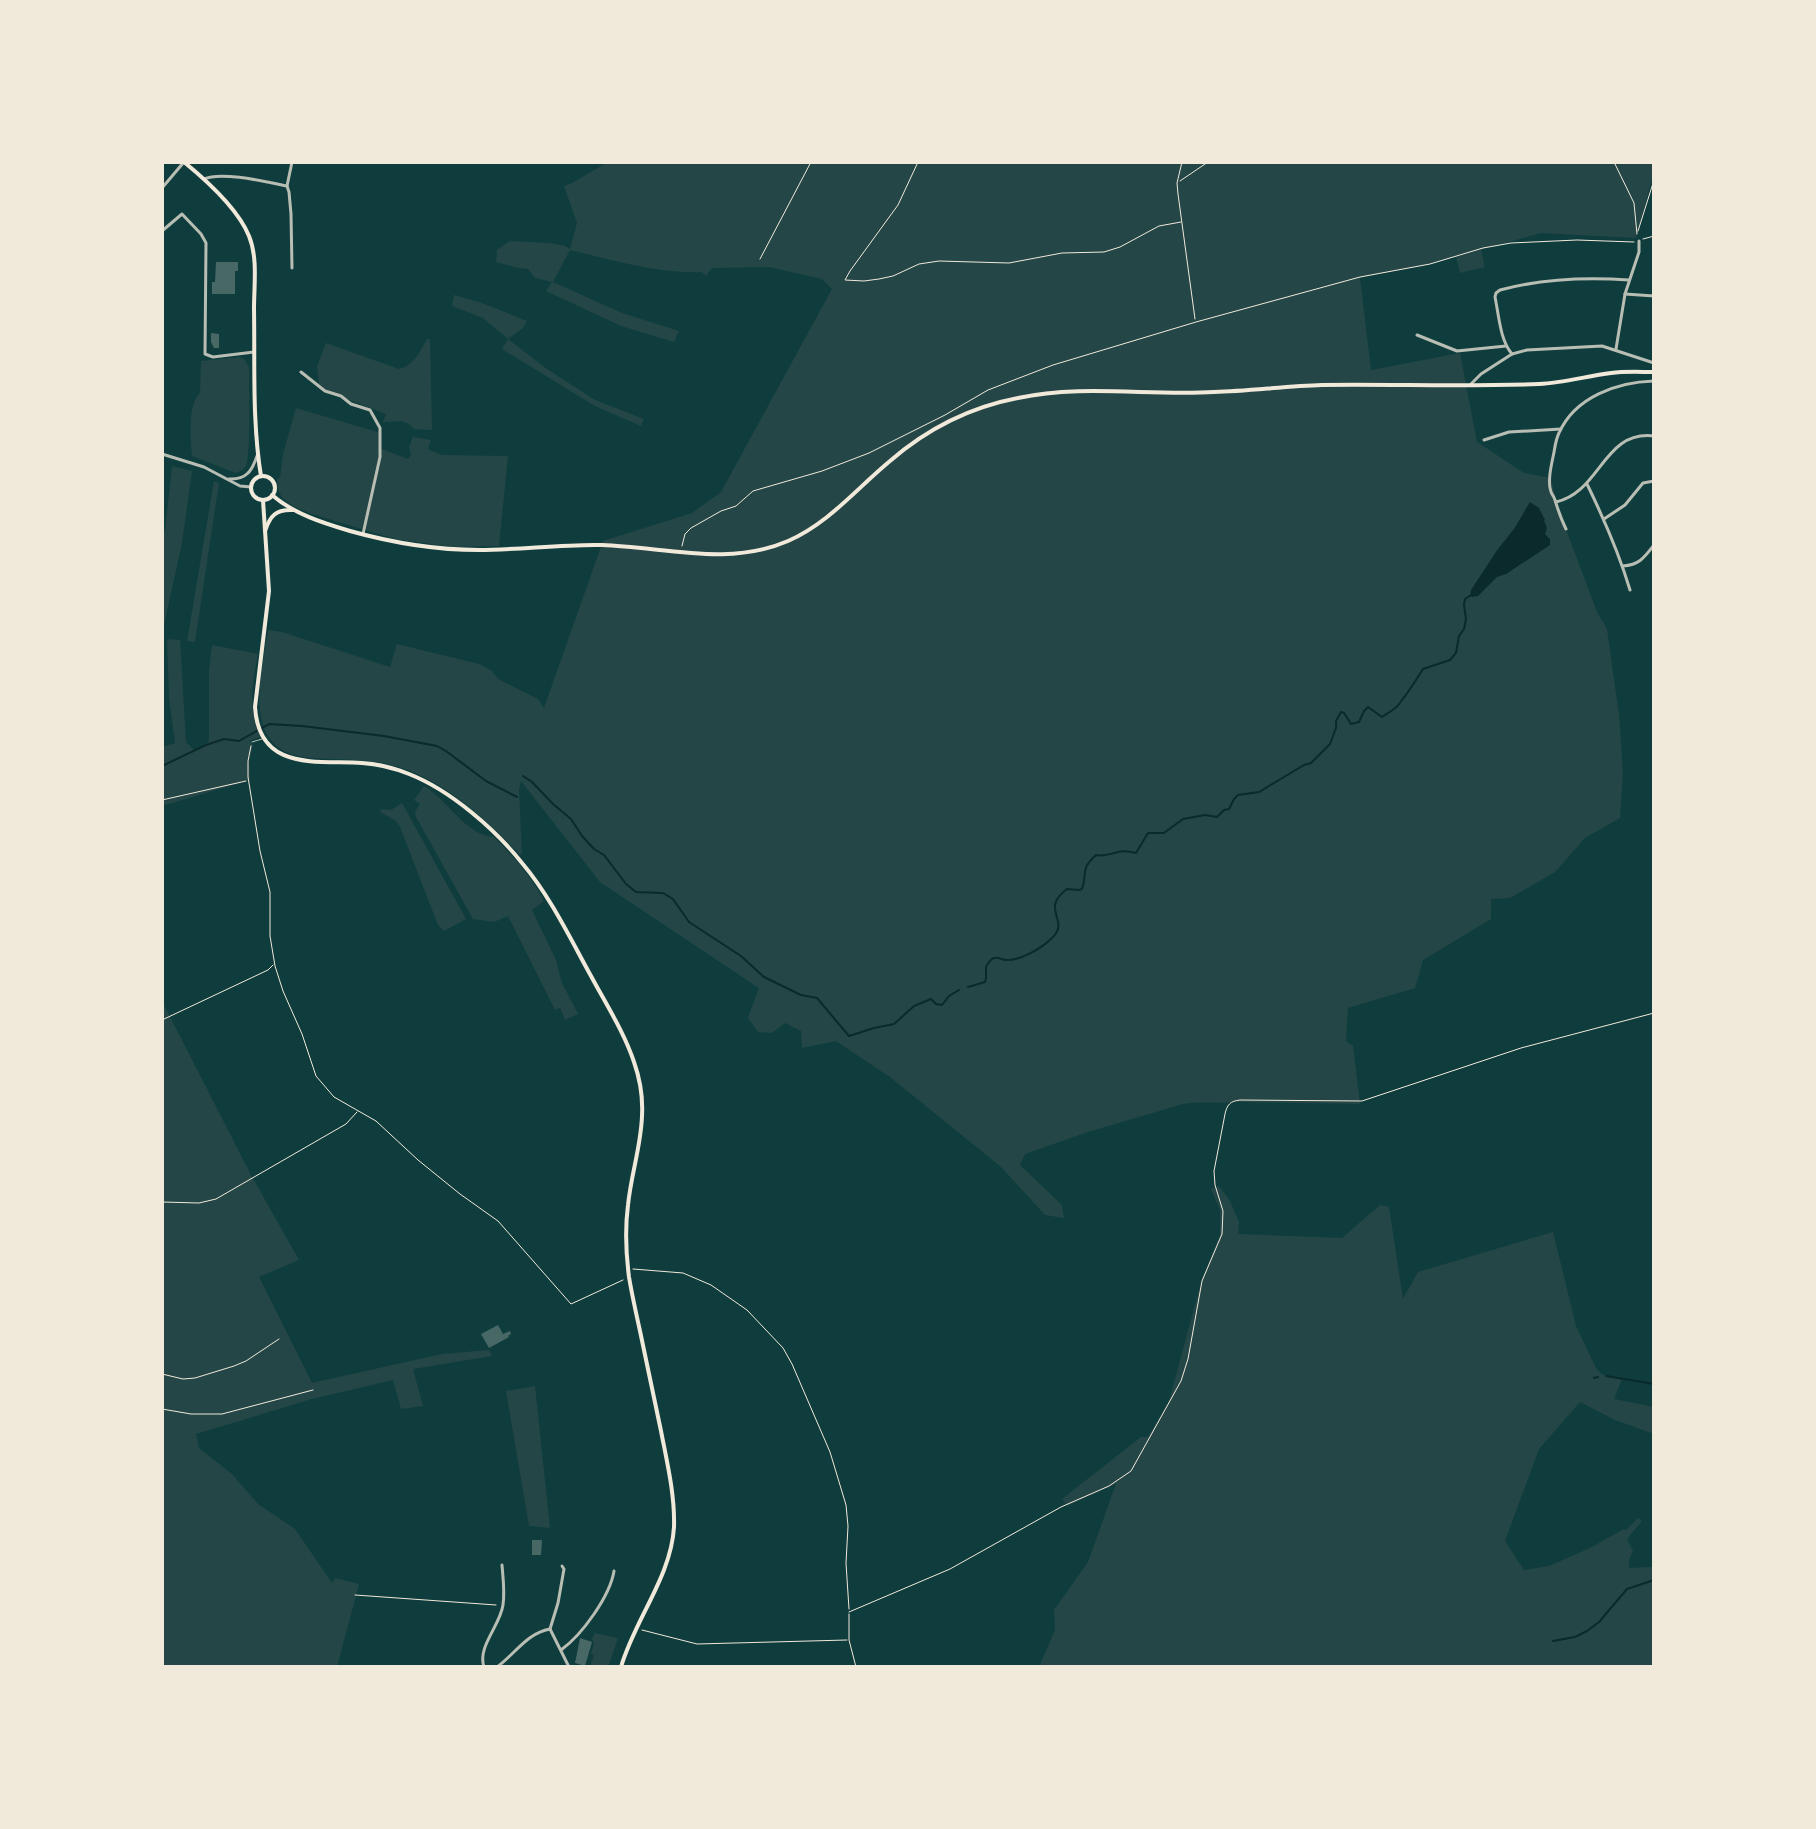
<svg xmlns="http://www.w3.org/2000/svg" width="1816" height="1829" font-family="Poppins,sans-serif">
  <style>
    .green { fill: #244646 }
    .water { fill: #0a2a2b }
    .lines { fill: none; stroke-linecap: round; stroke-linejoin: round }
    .stream { stroke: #0a2a2b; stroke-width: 2 }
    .building { fill: #486865 }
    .path { stroke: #f1e9da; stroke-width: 1 }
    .service { stroke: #b8beb3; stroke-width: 1 }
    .minor { stroke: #b8beb3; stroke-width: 3 }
    .tertiary { stroke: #b8beb3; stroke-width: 3 }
    .secondary { stroke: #f1e9da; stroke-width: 4 }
  </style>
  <rect width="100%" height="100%" fill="#0f3d3e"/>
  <g class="green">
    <path d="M608,162h1046v10l-18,66 -95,-5 -111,31 -70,14 11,92 89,-17 17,89 47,31 27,5 7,30 10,27 29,77 10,17 12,86 4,57 -3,46 -35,20 -30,34 -45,26 -19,1v20l-68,41 -8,28 -67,20 -2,33 7,5 7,58 -122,-2c-18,2 -36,-1 -55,2l-95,28 -63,22 -5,11 42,40 2,13 -19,-3 -44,-48 -111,-90 -54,-36 -34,7 -1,-17 -16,-8 -13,10 -14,-1 -10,-14 11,-30 -159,-106 -79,-101 -2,9 3,64h-3c-32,-34 -72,-71 -117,-86 -29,-10 -60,-8 -91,-10 -72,-5 -50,-81 -43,-128l14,2 108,35 7,-23 82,20 13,7 6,8 40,20 6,9 59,-167 89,-28 29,-21 111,-203 -10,-10 -53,-12 -57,1 -6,8 -4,-4c-44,2 -90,-12 -132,-22l-17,32 69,31 57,18 -5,11 -53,-16 -75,-35 6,-9 -17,-4 -7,-9 -10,-1 -22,-6 1,-12 13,-9 40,2 15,3 5,3 7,-26 -13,-37 8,-3z"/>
    <path d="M1481,250l4,17 -25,6 -4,-16z"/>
    <path d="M454,295l28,8 45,18 -4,7 -15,11 39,30 48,31 49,19 -3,7 -46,-20 -93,-57 6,-10 -25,-21 -31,-12z"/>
    <path d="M427,339h3l2,91 -18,-1 -5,-5 -8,-3 -18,1 3,-8 -55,-21 -12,-9 -2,-17 9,-24 73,26c15,-3 21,-18 28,-30z"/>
    <path d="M240,357l5,3 4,7c0,14 2,91 -3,99 -3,4 -6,5 -10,7l-44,-17c-1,-17 -5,-51 8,-63l1,-32z"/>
    <path d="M296,408l85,25 -2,15 29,11 3,-4 -2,-8 4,-10 18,3 -3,9 13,6 67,1 -9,90 -46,1 -58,-8 -83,-25c-10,-4 -27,-10 -32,-20 -2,-3 -3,-11 -3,-15l3,-1 3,-24z"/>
    <path d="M172,466l20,5 -10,72 -20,91v-103h3z"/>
    <path d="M214,481l5,2 -24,159 -8,-1z"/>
    <path d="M167,639l13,1 6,102 9,9 14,-10v-70l3,-26 46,9c-6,33 -10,50 2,83l-10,4 3,5 -4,14 1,20 -88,26v-59l13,-4 -6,-45z"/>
    <path d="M424,786c24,14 41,49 70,51 19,19 37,39 50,64l-12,9 24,50 6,23 16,31 -13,6 -5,-12 -5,2 -47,-94 -14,6 -21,-3 -57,-102 -1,-5 5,-8 -6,-4z"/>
    <path d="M402,803l64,116 -22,12 -6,-6 -38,-98 -4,-6 -16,-9 1,-3 10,1z"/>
    <path d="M162,1001l89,174 48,85 -40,17 53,106 130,-29 47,-4 3,6 -79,13 10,37 -22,3 -8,-29 -81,19 -116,35 3,14 33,26 26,30 37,25 37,54 3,-5 24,6 -22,83h-175z"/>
    <path d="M1219,1186l11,15 9,21 -1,12 104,4 38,-33 9,2 14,92 15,-27 135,-40 23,94 20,42c6,9 16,10 26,11l-8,20 40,8v27l-39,-14 -35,-18 -41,47 -34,92 19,29 25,-4 41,-18 34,-19 2,1 12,-12 4,3 -15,18 6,12 -4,9v8l22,-1 3,-5v105h-615l16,-37 -1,-20 34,-48 28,-78 -49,22 -5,-7 79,-62h7l21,-36 33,-122 18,-44v-25l-9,-21z"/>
    <path d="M535,1386l15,142 -21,-2 -23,-135z"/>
    <path d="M595,1633l23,5 -10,29h-18l4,-12 -3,-1 3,-11 -2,-4z"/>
  </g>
  <path class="water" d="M1530,502l9,6 6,12 -1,1 3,7 -2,6 5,5v6l-44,29 -9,3 -19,19 -8,1 1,-7 27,-41 16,-20z"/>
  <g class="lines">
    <g class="stream">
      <path d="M162,766l44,-21 18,-6 15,2 30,-17 33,2 82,10 53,10 9,5 40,30 31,16"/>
      <path d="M523,776l9,6 21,22 18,15 11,17 12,13 10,6 22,29 10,8 27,1 10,6 16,23 52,34 23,21 37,18 16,3 32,38 25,-8 20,-4 20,-18 17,-7 5,5 6,1 7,-9 10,-6"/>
      <path d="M968,987l17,-5 1,-3v-12c2,-3 4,-8 8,-9 3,-1 10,2 12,2 14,1 36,-12 46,-22 19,-18 -13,-28 15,-49l12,1 3,-1c6,-17 -3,-18 14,-34 16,3 20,-8 40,-2l12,-20h16l19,-14 22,-4 12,2 7,-7 5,-1 5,-10 4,-4 21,-3 45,-27 7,-2 19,-19 6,-16v-7l5,-9 3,1 7,11 8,-2 5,-11 4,-4 14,10c5,-4 13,-7 17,-13 8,-10 16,-22 24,-35l27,-9 6,-7 3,-17 5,-7 2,-10 -2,-14 1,-6 6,-4"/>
      <path d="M1606,1376l48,8"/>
      <path d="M1594,1378l4,-1"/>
      <path d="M1553,1641l22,-4 12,-6 12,-9 28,-33 27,-9"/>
    </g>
  </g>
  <g class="building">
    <path d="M216,262h22v9h-3v23h-23v-12h3z"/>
    <path d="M211,333l8,1v14h-5l-3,-6z"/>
    <path d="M498,1325l5,9 7,-3 1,3 -3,2 1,1 -20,11 -8,-14z"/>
    <path d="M532,1540h10l-1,15h-9z"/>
    <path d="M580,1638l12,4 -7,24 -10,-3z"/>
  </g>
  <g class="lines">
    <g class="path">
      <path d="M918,162l-20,43 -48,66 -5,9 19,1 15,-2 14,-3 26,-12 20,-3 70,2 53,-10 42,-1 16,-5 39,-21 22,-4"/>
      <path d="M1182,162l-5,21 1,11 17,125"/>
      <path d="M1614,162l20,41 3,31"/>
      <path d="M1180,181l28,-19"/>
      <path d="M1638,231l16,-51"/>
      <path d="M1643,239l11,-3"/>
      <path d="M760,259l51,-97"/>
      <path d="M682,546l3,-12 6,-6 30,-17 15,-5 17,-15 69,-20 47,-18 76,-38 43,-25 65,-25 143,-43 164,-45 70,-13 53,-16 28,-5 66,-3 57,2"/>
      <path d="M251,746l-3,15v16l12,74 10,41v44l5,30 8,25 19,43 14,42 18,21 42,24 42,39 42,34 38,27 73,83 52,-24"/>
      <path d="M162,800l84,-19"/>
      <path d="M162,1020l106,-50 5,-5"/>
      <path d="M162,1202l37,1 17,-4 130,-75 11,-12"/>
      <path d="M633,1269l50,4 28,12 36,25 36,38 9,16 38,88 16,53 2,21 -2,37 3,46"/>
      <path d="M162,1374l21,5 12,-1 39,-12 12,-5 33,-22"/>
      <path d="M162,1409l29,5h31l91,-24"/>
      <path d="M355,1595l141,10"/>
      <path d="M849,1612l101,-43 111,-62 48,-21 22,-15 50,-90 7,-22 14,-78 20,-47 1,-23 -8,-26 -1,-14 11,-57c2,-9 5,-13 15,-14l122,1 159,-53 133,-35"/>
      <path d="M849,1614v26l7,27"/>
      <path d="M642,1630l55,14 150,-4"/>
    </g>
    <path class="service" d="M252,742l10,-3"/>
    <g class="minor">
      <path d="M292,162l-5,24 2,6 2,22 1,54"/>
      <path d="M204,179c17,-8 63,3 83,7"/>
      <path d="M162,188l22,-26"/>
      <path d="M162,231l20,-17 19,20 5,9 -1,111 8,3 41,-5"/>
      <path d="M1625,294l29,2"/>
      <path d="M1417,335l40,16 49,-5"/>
      <path d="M1616,349l9,-55 14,-42v-11"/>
      <path d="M1512,354c-12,-14 -13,-38 -17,-57l1,-4 4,-3c41,-11 86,-13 129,-10"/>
      <path d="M301,372l24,19 16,5 10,8 19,6 10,18v29l-17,77"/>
      <path d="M1471,384l10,-10 31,-20 15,-4 75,-4 52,17"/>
      <path d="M1484,440l25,-8 52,-3"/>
      <path d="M1587,484c17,35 32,69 43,106"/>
      <path d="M1556,502c45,-10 47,-72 98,-66"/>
      <path d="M1604,519l21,-14 18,-22 11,-2"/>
      <path d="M1566,529c-5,-10 -8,-19 -11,-29 -3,-8 -3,-3 -5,-12 -2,-10 1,-21 3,-31 2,-8 2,-16 6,-24 16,-36 58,-51 95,-52"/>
      <path d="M1623,566c16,-1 21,-8 31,-21"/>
      <path d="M550,1629l8,-26 6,-34 -2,-3"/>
      <path d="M550,1629l19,38"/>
      <path d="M561,1650c21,-15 49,-54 53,-79"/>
      <path d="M484,1667c-7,-20 16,-41 19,-62 2,-13 0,-27 -1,-40"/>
      <path d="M497,1667c18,-13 30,-34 53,-38"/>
    </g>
    <g class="tertiary">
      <path d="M162,454l42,13 36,19 11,1"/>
      <path d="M229,479c17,1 23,-8 28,-23"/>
    </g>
    <g class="secondary">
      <path d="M184,162c22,18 54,47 65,74 9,22 5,49 5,73 1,56 -2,112 7,167"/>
      <circle cx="263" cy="488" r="12"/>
      <path d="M272,495c22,19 51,28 78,36 43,12 85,19 129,19 41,0 82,-6 123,-5 62,2 126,22 186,-4 41,-18 68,-52 102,-80 37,-32 81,-54 128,-63 64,-14 131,-2 196,-6 36,-1 72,-6 108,-7 72,-1 145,2 217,-1 24,-1 48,-8 72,-11 14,-2 29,-1 43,-1"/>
      <path d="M263,500l6,91 -14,116c4,65 62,53 107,56 17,1 32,5 47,11 41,16 86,55 113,89 28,33 48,75 69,113 15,28 33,56 43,86 6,17 9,36 8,54 -1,30 -11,59 -14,89 -3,23 -2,49 1,72 3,18 7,36 11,54 7,33 14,67 21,100 6,31 14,64 13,96 -3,50 -39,92 -53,140"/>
      <path d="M265,531c5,-15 11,-22 28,-21"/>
    </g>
  </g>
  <rect width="1816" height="1829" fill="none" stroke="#f1e9da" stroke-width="328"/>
</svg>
